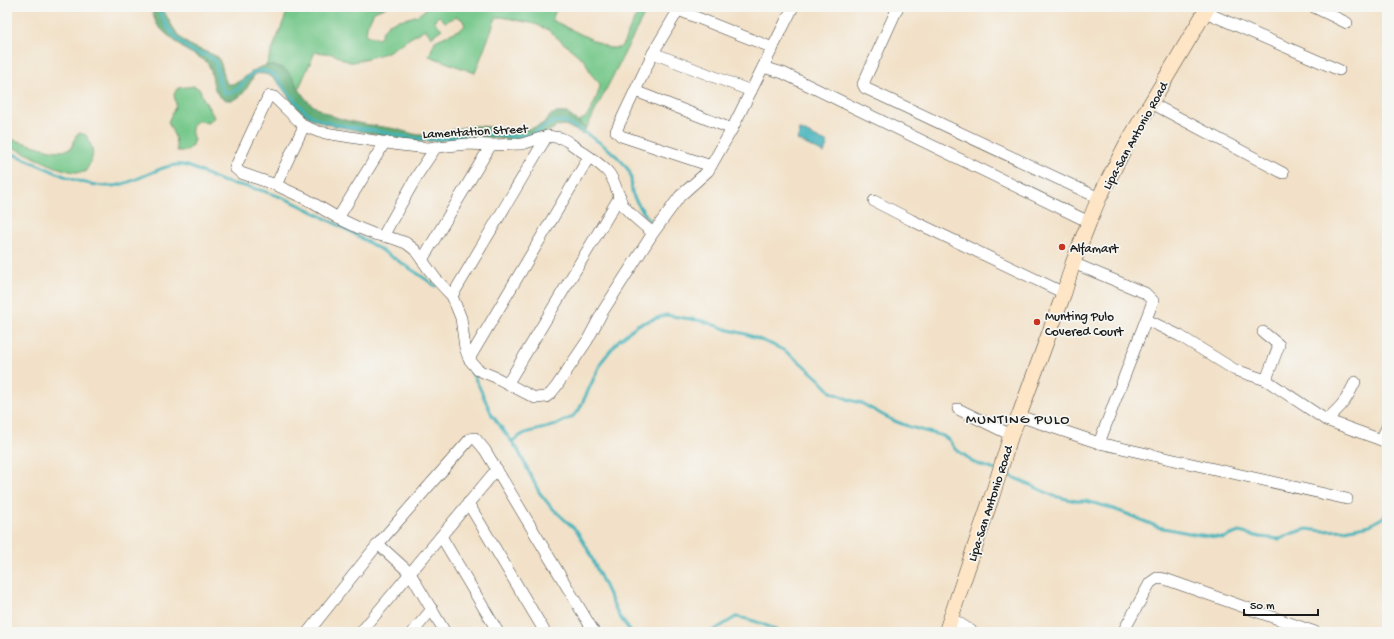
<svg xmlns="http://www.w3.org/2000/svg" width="1394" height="639" font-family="'Gochi Hand',sans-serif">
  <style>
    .green { fill: #74c78a; stroke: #487253 }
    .forest { fill: #5fac76; stroke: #3e6449 }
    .water { fill: #43b3bb; stroke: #30686c }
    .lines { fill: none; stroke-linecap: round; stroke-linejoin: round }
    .stream { stroke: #43b3bb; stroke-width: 3 }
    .street-casing { stroke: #3c3a36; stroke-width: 12 }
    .secondary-casing { stroke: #3c3a36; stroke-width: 16 }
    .street { stroke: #fff; stroke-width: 11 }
    .secondary { stroke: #fde5c5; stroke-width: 15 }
    .poi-dot { fill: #c8321e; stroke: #f6f6f2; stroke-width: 1.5 }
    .labels { text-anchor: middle; stroke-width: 3.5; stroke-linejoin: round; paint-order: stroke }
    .street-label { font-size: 13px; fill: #1c1c1c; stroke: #f6f6f2 }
    .poi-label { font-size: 13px; fill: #1c1c1c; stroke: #f6f6f2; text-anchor: start }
    .quarter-label { font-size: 15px; letter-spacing: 1px; fill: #1c1c1c; stroke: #f6f6f2 }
  </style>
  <rect width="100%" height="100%" fill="#f6f6f2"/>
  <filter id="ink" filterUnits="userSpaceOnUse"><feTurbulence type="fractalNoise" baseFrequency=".025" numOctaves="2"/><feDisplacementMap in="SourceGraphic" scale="8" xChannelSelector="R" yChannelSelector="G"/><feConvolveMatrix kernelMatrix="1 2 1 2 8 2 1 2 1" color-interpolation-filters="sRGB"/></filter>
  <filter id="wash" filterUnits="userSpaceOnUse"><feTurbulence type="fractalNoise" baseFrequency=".012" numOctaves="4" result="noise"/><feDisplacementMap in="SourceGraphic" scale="16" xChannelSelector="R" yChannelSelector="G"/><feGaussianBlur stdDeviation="0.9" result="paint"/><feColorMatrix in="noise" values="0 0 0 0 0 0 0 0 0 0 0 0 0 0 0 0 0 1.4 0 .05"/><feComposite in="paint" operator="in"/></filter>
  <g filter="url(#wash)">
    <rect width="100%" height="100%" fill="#f2e1c8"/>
    <g class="green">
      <path d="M289,7h98l-13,5 -7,14 -1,9 13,4c2,-3 3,-8 6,-11 9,-12 32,-6 42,-21h130l-5,13 57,28h10l4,-4 8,-18 10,-19h7l-61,120 -4,-1 -5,-5c3,-1 6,-2 8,-4 5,-5 14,-26 14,-33l-9,-10 -6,-13 -37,-31 -13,-6 -33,-7 -6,1 -21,55 -46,-17 6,-15 26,-12 4,-4 -3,-6 -6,-2 -11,5 -6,-6 -5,5 8,8 -11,8 -6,-8 -39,24 -32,9h-5l-16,-8 -18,-2 -17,38c-7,-14 -15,-26 -32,-24z"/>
      <path d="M194,86l6,3 2,7 12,21 -4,5 -3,1 -9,-3c-7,6 -8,11 -4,20l-3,7 -5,4h-9l-2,-14 -7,-15 8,-17 -2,-11 4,-6z"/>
      <path d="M80,133l6,2c9,17 9,21 -1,37 -25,3 -53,-19 -78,-26v-8l43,12 12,1 8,-2 3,-4 3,-10z"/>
    </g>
    <path class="forest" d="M152,7h12c0,6 3,9 6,15 15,27 23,23 48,35 5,8 5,19 9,27 19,2 25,-25 52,-17 15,4 18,24 29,34 22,21 58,23 88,28 7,2 16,5 23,6 19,1 38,-8 57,-9 17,0 35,7 51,3 6,-1 12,-3 17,-6 3,-3 5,-7 8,-9 5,-2 11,-1 15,-1l16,13 4,1 -4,7 -18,-9 -7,1 -12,7 -32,7 -41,-4 -32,5 -28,1 -88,-18c-10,-4 -19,-7 -27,-15 -14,-13 -19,-39 -43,-35 -6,10 -13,28 -27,26 -16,-2 -14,-20 -18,-32 -2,-8 -14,-12 -21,-16 -8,-4 -12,-10 -19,-15 -12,-10 -16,-13 -18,-30z"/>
    <path class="water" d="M799,129l29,14 -4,10 -27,-13 3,-8 -2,-1z"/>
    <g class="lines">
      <g class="stream">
        <path d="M159,7c3,16 19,36 34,44 8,4 16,3 22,10l6,26 4,6c19,3 21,-29 43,-21 10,3 12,11 18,19 6,6 13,14 19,20 14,14 47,16 66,19 19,3 37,9 56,9 8,0 17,0 25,-1 7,-2 15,-5 23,-5 18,0 37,6 54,2 12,-3 23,-18 36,-13 19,9 53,30 64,49 4,7 1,17 4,24 6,13 13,20 22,32"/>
        <path d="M7,152c34,11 69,36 106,34 23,-2 48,-23 69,-21 14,2 27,12 40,16 15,4 31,6 47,12 29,9 55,25 82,39 28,17 58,34 84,54"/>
        <path d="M468,366l10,18 14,31 26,35 21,42 12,15 26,24 10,17 32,68 12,16"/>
        <path d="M512,441l13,-8 31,-8 16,-8 7,-7 23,-49 17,-21 18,-15 29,-10 37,6 26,9 17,4 27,11 12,6 16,12 19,17 11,12 19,8 11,3 31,17 18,7 33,9 6,4 6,9 12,8 5,5 23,8"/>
        <path d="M1004,473l50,23 22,5h10l22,6 19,7 31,13 36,7 29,4 16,-6 21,5 20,2 13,-6 14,-4 15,2 23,-1 25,-5 12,-7 5,-4"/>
        <path d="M711,632l25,-15c15,2 29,7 43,15"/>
      </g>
    </g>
  </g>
  <g filter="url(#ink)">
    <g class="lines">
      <defs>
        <g id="street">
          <path d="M680,7l-27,46 -37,78 5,5 90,30"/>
          <path d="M898,7l-35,77 2,4 234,110"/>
          <path d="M1314,7l33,16"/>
          <path d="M678,10l95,38"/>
          <path d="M1205,12l134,58"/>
          <path d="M653,53l98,38"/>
          <path d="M763,67l20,6 306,149"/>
          <path d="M635,91l97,38"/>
          <path d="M1151,103l132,70"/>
          <path d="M276,185l28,-59"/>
          <path d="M874,201l37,19 153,73"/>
          <path d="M338,218l47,-76"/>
          <path d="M653,233c-10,-9 -22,-17 -30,-28 -6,-10 -7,-25 -16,-34 -12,-12 -27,-20 -40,-30l-6,-3 -14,-2 -25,8 -31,1 -24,-1 -39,4 -28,-3 -81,-13 -15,-6 -30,-29 -4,-1 -2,1 -33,71 6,5 35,12 30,14 32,19 21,10 15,6 21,5 11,4 9,7 20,28 17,18 9,22 4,30 4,11 9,11 17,7 40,21 11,-1 5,-4 5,-6 31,-46 16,-30 50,-78 27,-37 28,-25 24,-42 61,-122"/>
          <path d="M383,236l35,-62 18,-27"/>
          <path d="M422,260l69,-115"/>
          <path d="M1073,263l72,30 8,8 -54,142"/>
          <path d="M452,296l95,-160"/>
          <path d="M1147,320l33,16 55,34 31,10 60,40 61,22"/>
          <path d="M1263,332l16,13 -13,35"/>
          <path d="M469,359l120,-202"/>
          <path d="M508,383l112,-187"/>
          <path d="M958,409l53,26"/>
          <path d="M1019,416l80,27 248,56"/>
          <path d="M1326,420c16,-14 20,-19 29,-38"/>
          <path d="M1381,440l6,-13"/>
          <path d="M468,503l77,129"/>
          <path d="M441,536l57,96"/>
          <path d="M378,544l32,29 35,59"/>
          <path d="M951,618l22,14"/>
          <path d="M308,632l70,-88 92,-105 5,-1 10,12 109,182"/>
          <path d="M361,632l136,-163"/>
          <path d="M413,632l19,-23"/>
          <path d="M1123,632l27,-49 7,-5 8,1 150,53"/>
        </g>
        <path id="secondary" d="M946,632l47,-139 18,-58 8,-19 45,-123 9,-30 16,-41 10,-24 27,-53 82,-138"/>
      </defs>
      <use href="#street" class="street-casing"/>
      <use href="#secondary" class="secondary-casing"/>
      <use href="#street" class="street"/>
      <use href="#secondary" class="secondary"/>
    </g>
  </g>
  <g class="poi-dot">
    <circle cx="1062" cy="247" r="4"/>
    <circle cx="1037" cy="322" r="4"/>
  </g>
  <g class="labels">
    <g class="street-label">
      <text transform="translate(475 130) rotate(-3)" y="5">Lamentation Street</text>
      <text transform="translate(1134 135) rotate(-61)" y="5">Lipa-San Antonio Road</text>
      <text transform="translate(989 503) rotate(-72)" y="5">Lipa-San Antonio Road</text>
    </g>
    <g class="poi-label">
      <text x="1070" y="252">Alfamart</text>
      <text x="1045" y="320">Munting Pulo<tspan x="1045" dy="15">Covered Court</tspan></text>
    </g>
    <g class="quarter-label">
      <text x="1018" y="423">MUNTING PULO</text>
    </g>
  </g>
  <rect width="1394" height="639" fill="none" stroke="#f6f6f2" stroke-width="24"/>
  <path d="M1244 609v6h74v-6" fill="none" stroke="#1c1c1c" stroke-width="2"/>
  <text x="1250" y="609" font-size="12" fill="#1c1c1c" stroke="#f6f6f2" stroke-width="3" paint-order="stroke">50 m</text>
</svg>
